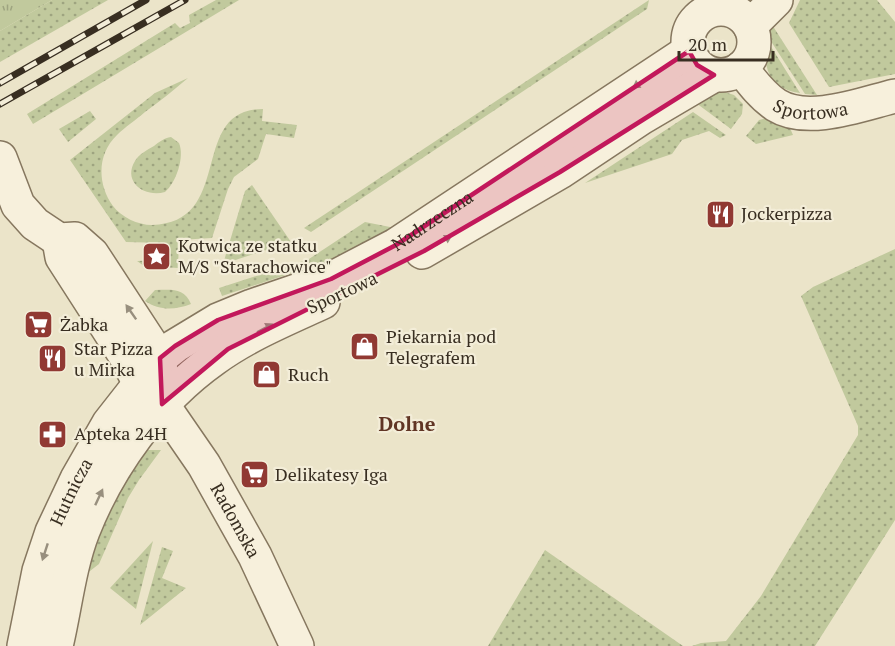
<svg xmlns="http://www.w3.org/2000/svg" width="895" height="646" font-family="'PT Serif',serif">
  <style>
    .grass { fill: url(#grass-dots) }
    .park { fill: url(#park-tufts) }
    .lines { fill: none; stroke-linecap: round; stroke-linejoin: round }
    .minor-casing { stroke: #86775f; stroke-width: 36 }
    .minor { stroke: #f7f0dc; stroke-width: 33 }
    .rail-casing { stroke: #382e21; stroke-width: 7 }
    .rail { stroke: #f3edd8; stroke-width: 4.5; stroke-dasharray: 14; stroke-linecap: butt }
    .oneway { fill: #988f7e }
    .marked { fill: #c2185b; fill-opacity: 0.2; stroke: #c2185b; stroke-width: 4.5; stroke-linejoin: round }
    .labels { text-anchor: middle; stroke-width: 4.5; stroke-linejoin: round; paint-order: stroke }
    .street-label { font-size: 18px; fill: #382e21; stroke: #f3edd8 }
    .poi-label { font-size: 18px; fill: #382e21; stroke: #f3edd8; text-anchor: start }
    .neighbourhood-label { font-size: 20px; font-weight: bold; fill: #613524; stroke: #f3edd8 }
  </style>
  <defs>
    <pattern id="grass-dots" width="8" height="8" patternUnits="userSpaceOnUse" patternTransform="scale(1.5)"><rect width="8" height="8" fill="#c1c99d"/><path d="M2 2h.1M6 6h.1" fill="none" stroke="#9ea480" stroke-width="1.8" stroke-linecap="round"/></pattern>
    <pattern id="park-tufts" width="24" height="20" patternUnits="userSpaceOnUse" patternTransform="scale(1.5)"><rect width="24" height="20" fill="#c1c99d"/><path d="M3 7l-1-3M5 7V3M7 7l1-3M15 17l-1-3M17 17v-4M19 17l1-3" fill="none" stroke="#9ea480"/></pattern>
  </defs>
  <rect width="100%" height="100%" fill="#ebe4c9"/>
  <g class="grass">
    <path d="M52,0h56l-108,62v-31z"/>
    <path d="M216,0h23l-206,124 -6,-10 148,-91 5,5 10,-5 -1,-8z"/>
    <path d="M649,0l-2,9 -336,223 -7,-4z"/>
    <path d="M800,0h77l18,22v52l-66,13 -40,-64z"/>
    <path d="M769,20l48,75 -12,-1 -40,-62z"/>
    <path d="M765,37l35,56c-34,-5 -36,-26 -35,-56z"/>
    <path d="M188,78c-14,12 -28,23 -43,34 -9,8 -20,15 -28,23 -20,19 -20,49 -4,71 8,11 25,19 39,19 84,-2 35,-116 111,-116l-1,12 35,4 -3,13 -28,-4 -8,25 -24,18 -6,12 -16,49 -33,2 -1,28 -34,-2 -7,-5 28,-1v-17l-39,-1 -56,-82 85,-67z"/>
    <path d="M718,90l16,5 9,9 -1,10 -11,15 -39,-29z"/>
    <path d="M90,111l6,8 -28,23 -9,-13z"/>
    <path d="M693,112l33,23 -6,3 -11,-7 -27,9 -10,14 -87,29z"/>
    <path d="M767,118l22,8 4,9 -37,9 -10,-8 13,-16z"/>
    <path d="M171,137l8,6c6,14 -3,40 -14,49 -20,6 -43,-10 -30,-31 4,-7 12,-11 19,-15 5,-4 10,-8 17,-9z"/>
    <path d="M252,185l39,57 -68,22 22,-73z"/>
    <path d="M365,222l40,8 -20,12 -163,54 -3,-8 90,-29z"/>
    <path d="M895,249v271l-80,126h-123l9,-3 25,-2 35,-45 97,-161v-9l-57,-130 12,-9z"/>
    <path d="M155,290c16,0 29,-3 36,14 -16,6 -31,7 -46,-3z"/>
    <path d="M148,450h13l-22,30 -11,18 -29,66 -9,7 -10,3 11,-30 48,-88z"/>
    <path d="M153,541l-17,68 -26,-21z"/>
    <path d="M162,547l11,4 -11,27 24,10 -46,37z"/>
    <path d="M545,550l138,96h-195z"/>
  </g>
  <path class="park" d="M0,0h52l-52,31z"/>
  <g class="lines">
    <defs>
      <g id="minor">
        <circle cx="721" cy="42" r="33"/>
        <path d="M750,26l26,-26"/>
        <path id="s1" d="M741,68c10,13 21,28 35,37 32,20 86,-1 119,-9"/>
        <path d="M0,158l18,47 17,19 24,16 16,-1 17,15 68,104 1,20"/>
        <path id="s2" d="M59,240l3,17 63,98 15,29 22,20 42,61 51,91 42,90"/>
        <path d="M422,252l138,-80 81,-54 73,-43"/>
        <path id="s3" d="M24,646l15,-75 13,-39 25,-53 32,-56 51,-65 15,-12 43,-26 34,-14 79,-27 65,-34 293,-194"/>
        <path d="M56,646c9,-38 13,-79 27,-115 26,-66 73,-131 131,-172 33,-24 72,-40 109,-57"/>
      </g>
    </defs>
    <use href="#minor" class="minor-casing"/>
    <use href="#minor" class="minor"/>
    <defs>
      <g id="rail">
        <path d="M0,83l146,-83"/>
        <path d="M0,104l185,-104"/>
      </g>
    </defs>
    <use href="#rail" class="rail-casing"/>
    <use href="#rail" class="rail"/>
  </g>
  <defs><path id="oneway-solid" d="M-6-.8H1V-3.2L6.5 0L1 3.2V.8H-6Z" transform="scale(1.5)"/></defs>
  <g class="oneway">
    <use href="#oneway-solid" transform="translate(640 83) rotate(146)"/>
    <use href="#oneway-solid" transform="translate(444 240) rotate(-30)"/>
    <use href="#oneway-solid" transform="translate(131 312) rotate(-125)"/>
    <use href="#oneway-solid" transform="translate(265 328) rotate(-28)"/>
    <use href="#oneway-solid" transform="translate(99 497) rotate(-65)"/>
    <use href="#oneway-solid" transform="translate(45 552) rotate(108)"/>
  </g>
  <path class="marked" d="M689,51l8,14 17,10 -154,97 -136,79 -196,98 -66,55 -2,-46 15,-12 43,-26 113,-41 65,-34z"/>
  <defs>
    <symbol id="restaurant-square" viewBox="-11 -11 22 22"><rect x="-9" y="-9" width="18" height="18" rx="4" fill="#913933" stroke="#f3edd8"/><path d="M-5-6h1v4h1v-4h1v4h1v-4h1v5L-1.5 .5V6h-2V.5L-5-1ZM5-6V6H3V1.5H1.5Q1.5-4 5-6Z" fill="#fff"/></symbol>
    <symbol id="sight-square" viewBox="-11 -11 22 22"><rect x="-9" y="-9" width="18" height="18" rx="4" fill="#913933" stroke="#f3edd8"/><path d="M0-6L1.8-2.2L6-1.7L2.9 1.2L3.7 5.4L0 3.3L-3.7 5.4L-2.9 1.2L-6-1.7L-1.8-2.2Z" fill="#fff"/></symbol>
    <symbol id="supermarket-square" viewBox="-11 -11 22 22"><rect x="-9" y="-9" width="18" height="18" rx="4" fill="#913933" stroke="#f3edd8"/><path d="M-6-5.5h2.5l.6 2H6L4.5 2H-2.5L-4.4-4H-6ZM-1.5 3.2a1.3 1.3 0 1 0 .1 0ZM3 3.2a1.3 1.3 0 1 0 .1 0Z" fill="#fff"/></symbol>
    <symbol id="shop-square" viewBox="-11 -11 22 22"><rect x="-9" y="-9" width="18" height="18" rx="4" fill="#913933" stroke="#f3edd8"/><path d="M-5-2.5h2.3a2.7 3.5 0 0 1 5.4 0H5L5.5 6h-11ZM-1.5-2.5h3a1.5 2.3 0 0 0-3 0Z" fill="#fff"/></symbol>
    <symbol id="pharmacy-square" viewBox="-11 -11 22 22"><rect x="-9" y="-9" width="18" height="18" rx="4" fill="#913933" stroke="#f3edd8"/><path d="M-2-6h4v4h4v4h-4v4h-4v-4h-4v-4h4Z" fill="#fff"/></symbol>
  </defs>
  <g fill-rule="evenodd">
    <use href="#restaurant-square" x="704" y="198" width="33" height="33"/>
    <use href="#sight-square" x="140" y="240" width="33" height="33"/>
    <use href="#supermarket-square" x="22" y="308" width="33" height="33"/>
    <use href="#shop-square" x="348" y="330" width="33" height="33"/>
    <use href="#restaurant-square" x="36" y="342" width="33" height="33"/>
    <use href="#shop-square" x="250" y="358" width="33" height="33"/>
    <use href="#pharmacy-square" x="36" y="418" width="33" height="33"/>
    <use href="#supermarket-square" x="238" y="458" width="33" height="33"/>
  </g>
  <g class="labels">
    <g class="street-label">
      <text dy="6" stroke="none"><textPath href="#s1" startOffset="87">Sportowa</textPath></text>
      <text dy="6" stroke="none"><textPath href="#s3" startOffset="630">Nadrzeczna</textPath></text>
      <text transform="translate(342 293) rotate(-25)" y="6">Sportowa</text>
      <text dy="6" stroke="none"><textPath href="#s3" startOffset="162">Hutnicza</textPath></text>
      <text dy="6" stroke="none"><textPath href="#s2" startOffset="334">Radomska</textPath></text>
    </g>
    <g class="poi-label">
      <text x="741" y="220">Jockerpizza</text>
      <text x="178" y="252">Kotwica ze statku<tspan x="178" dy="21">M/S "Starachowice"</tspan></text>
      <text x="60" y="331">Żabka</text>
      <text x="386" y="343">Piekarnia pod<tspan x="386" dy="21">Telegrafem</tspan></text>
      <text x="74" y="355">Star Pizza<tspan x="74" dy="21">u Mirka</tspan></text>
      <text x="288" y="381">Ruch</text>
      <text x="74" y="440">Apteka 24H</text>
      <text x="275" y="481">Delikatesy Iga</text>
    </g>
    <g class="neighbourhood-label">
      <text x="407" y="431">Dolne</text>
    </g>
  </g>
  <path d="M679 51v9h94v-9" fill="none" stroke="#382e21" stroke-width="3"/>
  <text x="688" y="51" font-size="18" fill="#382e21" stroke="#f3edd8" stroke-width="4.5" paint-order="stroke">20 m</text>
</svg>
